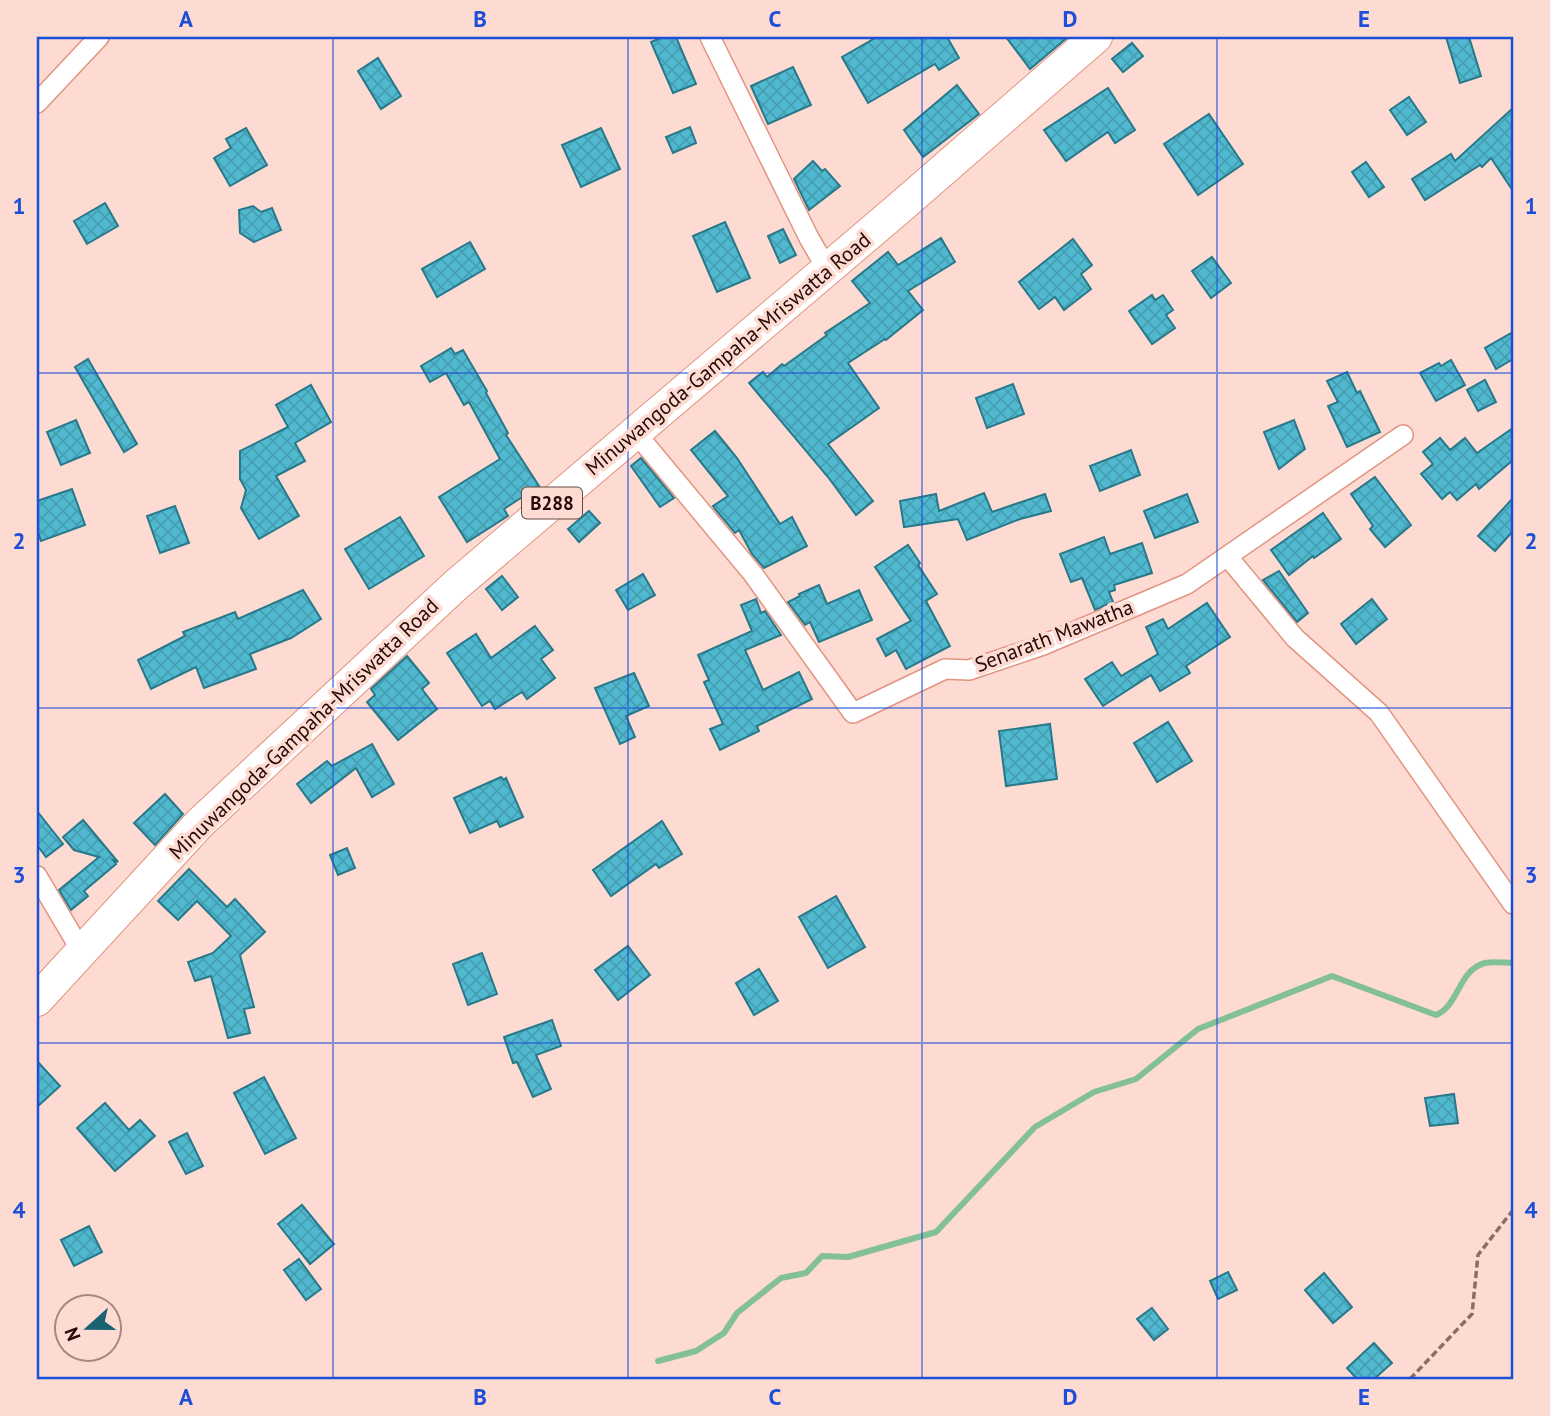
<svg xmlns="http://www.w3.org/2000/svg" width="1550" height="1416" font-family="'PT Sans',sans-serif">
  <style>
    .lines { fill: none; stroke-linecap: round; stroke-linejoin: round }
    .stream { stroke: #83c097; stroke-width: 6 }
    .building { fill: url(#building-cross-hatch); stroke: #27798a; stroke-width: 2 }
    .minor-casing { stroke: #e39480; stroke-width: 22 }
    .primary-casing { stroke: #e39480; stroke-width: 34 }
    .path { stroke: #8c6c65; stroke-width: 3.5; stroke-dasharray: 7 3.5; stroke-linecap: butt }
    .minor { stroke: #fff; stroke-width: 19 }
    .primary { stroke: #fff; stroke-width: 32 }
    .grid { fill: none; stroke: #1d4ed8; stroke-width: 2; stroke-opacity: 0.55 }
    .labels { text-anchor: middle; stroke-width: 7; stroke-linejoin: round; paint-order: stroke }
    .shield { fill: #fddbd2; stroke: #674942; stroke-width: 2 }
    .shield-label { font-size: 19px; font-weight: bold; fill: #270a04 }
    .street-label { font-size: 21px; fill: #270a04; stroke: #fddbd2 }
    .neatline { fill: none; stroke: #1d4ed8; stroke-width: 2.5 }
    .grid-label { font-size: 23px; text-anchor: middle; font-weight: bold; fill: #1d4ed8 }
  </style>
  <defs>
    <pattern id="building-cross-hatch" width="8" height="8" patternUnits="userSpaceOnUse" patternTransform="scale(1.75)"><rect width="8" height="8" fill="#50b9d0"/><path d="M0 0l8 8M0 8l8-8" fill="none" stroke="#469eb1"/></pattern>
  </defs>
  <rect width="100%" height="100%" fill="#fddbd2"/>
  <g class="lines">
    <path class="stream" d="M658,1361l38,-10 28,-18 13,-20 44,-35 25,-5 16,-17 26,1 88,-25 99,-105 59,-35 42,-13 62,-50 134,-53 104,39c23,-9 22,-45 49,-52 8,-2 20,0 28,0"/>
  </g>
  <g class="building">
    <path d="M663,37h13l20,47 -23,9 -22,-51z"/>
    <path d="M877,37h70l12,21 -20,12 -4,-6 -67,39 -26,-46z"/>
    <path d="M1006,37h62l-38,32z"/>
    <path d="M1446,37h23l12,39 -21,7z"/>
    <path d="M1132,43l11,13 -20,16 -11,-13z"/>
    <path d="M378,58l23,38 -20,13 -23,-38z"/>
    <path d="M793,67l18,38 -43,19 -17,-38z"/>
    <path d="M957,85l22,29 -56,43 -19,-27z"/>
    <path d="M1108,88l27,42 -20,13 -7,-11 -42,29 -22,-31z"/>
    <path d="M1409,97l17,25 -19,13 -17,-25z"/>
    <path d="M1513,108v83l-22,-33 -9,9 -2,-2 -55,35 -13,-21 39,-25 4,7z"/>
    <path d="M1209,114l34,50 -45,31 -34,-51z"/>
    <path d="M690,127l6,16 -23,10 -7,-16z"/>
    <path d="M246,128l21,37 -37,21 -16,-28 17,-10 -5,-9z"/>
    <path d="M601,128l19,41 -39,18 -19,-42z"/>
    <path d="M813,161l9,10 3,-2 15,17 -31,24 -15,-31z"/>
    <path d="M1366,162l18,25 -15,10 -17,-25z"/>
    <path d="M105,203l13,23 -31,18 -13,-23z"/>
    <path d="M253,206l8,6 11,-4 9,22 -27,12 -14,-9 -1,-23z"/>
    <path d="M725,222l25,56 -33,14 -24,-56z"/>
    <path d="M783,229l13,26 -16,8 -12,-27z"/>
    <path d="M941,238l14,24 -47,29 15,19 -37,30 -1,-1 -37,24 31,45 -51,36 45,57 -17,14 -28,-38 -79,-94 14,-11 4,5 15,-13 2,2 43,-31 -2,-2 45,-30 -18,-22 36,-29 10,13z"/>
    <path d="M1073,239l19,26 -11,9 10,15 -27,21 -9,-13 -16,12 -20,-27z"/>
    <path d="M470,242l15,27 -48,28 -15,-28z"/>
    <path d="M1212,257l19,26 -20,15 -19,-27z"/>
    <path d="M1152,295l3,5 8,-5 10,15 -7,5 9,13 -23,16 -23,-33z"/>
    <path d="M1513,332v27l-17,10 -11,-21z"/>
    <path d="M451,348l4,6 8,-4 24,41 -1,2 22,40 -2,2 33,51 -35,23 4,7 -41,26 -28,-45 61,-38 -31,-57 -5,3 -18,-32 -16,9 -9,-16z"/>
    <path d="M88,359l49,85 -13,8 -49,-85z"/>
    <path d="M1451,360l14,25 -29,16 -16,-28 19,-10 2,3z"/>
    <path d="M1347,372l10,21 3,-2 20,41 -33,15 -19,-41 10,-4 -11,-21z"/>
    <path d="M1485,380l11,22 -18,9 -11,-21z"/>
    <path d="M1013,384l11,30 -37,14 -11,-30z"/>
    <path d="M311,385l20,37 -36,21 10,18 -29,15 23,40 -40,23 -18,-31 5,-18 -6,-11v-28l48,-24 -12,-22z"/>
    <path d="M76,420l14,33 -29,12 -14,-33z"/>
    <path d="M1294,420l11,29 -26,20 -15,-37z"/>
    <path d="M1513,428v32l-34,29 -3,-5 -19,16 -7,-8 -8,7 -21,-25 12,-10 -10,-12 17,-14 10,12 15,-12 12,15z"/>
    <path d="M715,431l22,27 43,66 12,-7 15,29 -43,22 -12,-14 -13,-24 -4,3 -20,-24 -2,-3 15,-10 -37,-46z"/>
    <path d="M1131,450l9,25 -40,16 -10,-25z"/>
    <path d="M641,458l33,40 -14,9 -29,-41z"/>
    <path d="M1375,477l36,48 -26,22 -15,-18 3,-3 -22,-32z"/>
    <path d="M72,489l13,36 -44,16 -4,-12v-28z"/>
    <path d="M984,493l8,19 53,-18 6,17 -31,8 -53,21 -9,-21 -54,8 -4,-26 36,-7 3,17z"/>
    <path d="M1187,494l11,28 -43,16 -11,-27z"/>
    <path d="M1513,498v33l-18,20 -17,-15z"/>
    <path d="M175,506l14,37 -29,10 -13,-37z"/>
    <path d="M589,511l11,12 -21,19 -11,-13z"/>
    <path d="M1323,513l18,26 -27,19 -1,-2 -24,19 -18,-25z"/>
    <path d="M400,517l24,39 -55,33 -24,-40z"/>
    <path d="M1104,537l6,17 32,-11 10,30 -38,12 1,5 -6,2 4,10 -18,8 -13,-32 -11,4 -11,-28z"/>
    <path d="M908,545l12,18 -2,2 19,29 -11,7 24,45 -44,23 -10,-19 -10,6 -9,-17 34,-18 -36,-54z"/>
    <path d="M1279,571l29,42 -11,9 -34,-42z"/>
    <path d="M643,574l12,21 -27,15 -12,-20z"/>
    <path d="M502,576l16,21 -16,13 -16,-21z"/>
    <path d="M819,585l8,19 32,-14 13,30 -53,22 -9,-20 -5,3 -17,-23 12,-6 -1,-2z"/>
    <path d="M303,590l18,29 -30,19 -41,16 6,15 -52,19 -8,-21 -45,22 -13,-29 47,-24 -2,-4 52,-20 3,7z"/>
    <path d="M756,599l5,14 4,-2 16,24 -36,15 18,40 36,-18 13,27 -55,27 2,5 -39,19 -10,-21 13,-5 -19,-42 5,-2 -11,-25 54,-24 -11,-26z"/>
    <path d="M1372,599l15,20 -31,25 -15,-20z"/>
    <path d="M1207,603l23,34 -44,29 4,7 -30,18 -9,-16 -48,31 -18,-27 27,-17 9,14 37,-22 -12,-27 17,-8 5,10z"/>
    <path d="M535,626l18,24 -12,9 14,19 -28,21 -5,-7 -27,17 -5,-8 -8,5 -35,-53 29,-19 15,24z"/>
    <path d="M407,656l22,27 -7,6 15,20 -39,31 -31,-38 8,-7 -4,-6z"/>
    <path d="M634,673l15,33 -23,10 9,21 -15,7 -25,-56z"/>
    <path d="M1168,722l24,39 -35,21 -23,-39z"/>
    <path d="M1050,724l7,55 -51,7 -7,-55z"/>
    <path d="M372,744l22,40 -22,13 -16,-29 -45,35 -14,-19 30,-23 5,5z"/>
    <path d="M501,777l3,3 2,-2 17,39 -23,10 -3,-6 -27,12 -16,-35z"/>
    <path d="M165,794l18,20 -28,31 -21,-22z"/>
    <path d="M37,811l26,33 -17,13 -9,-12z"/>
    <path d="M83,820l35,42 -5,-2 3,4 -32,27 4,5 -17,14 -12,-20 40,-33 -25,-7 -11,-13z"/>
    <path d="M662,821l20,33 -23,14 -3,-4 -45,32 -18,-26z"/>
    <path d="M347,848l8,20 -17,7 -8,-20z"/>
    <path d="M189,869l38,38 8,-8 30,33 -25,23 14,52 -10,2 6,24 -22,5 -17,-62 -16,5 -7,-19 25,-9 18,-17 -34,-35 -19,19 -20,-19z"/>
    <path d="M836,896l29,51 -37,21 -29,-51z"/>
    <path d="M628,946l22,29 -32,25 -23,-30z"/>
    <path d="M482,953l15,41 -29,11 -15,-41z"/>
    <path d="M759,969l19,32 -24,14 -18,-32z"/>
    <path d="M552,1020l9,26 -25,9 15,34 -18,8 -16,-35 -4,1 -9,-26z"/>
    <path d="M37,1061l23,25 -23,21z"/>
    <path d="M264,1077l32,61 -31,16 -31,-61z"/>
    <path d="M1454,1094l4,29 -28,3 -5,-28z"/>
    <path d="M105,1103l24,27 11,-10 15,16 -40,35 -38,-43z"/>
    <path d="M187,1133l16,33 -17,8 -17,-32z"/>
    <path d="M302,1205l32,39 -24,20 -32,-40z"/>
    <path d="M89,1226l13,26 -28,14 -13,-26z"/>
    <path d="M299,1259l22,30 -15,11 -22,-30z"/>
    <path d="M1228,1272l9,18 -19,9 -8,-18z"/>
    <path d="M1324,1273l28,34 -19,16 -28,-33z"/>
    <path d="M1152,1308l16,21 -14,11 -17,-21z"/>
    <path d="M1374,1343l18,20 -18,16h-17l-10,-11z"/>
  </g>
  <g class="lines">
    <defs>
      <g id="minor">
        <path d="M710,37l99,201 18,31"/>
        <path d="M37,103l62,-66"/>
        <path d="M635,432l118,142 100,139 92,-44 24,1 74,-25 144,-61 216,-149"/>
        <path d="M1228,557l67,81 84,75 134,191"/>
        <path d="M37,876l45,76"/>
      </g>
      <path id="primary" d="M37,1000l163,-177 256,-238 441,-375 199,-173"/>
    </defs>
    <use href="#minor" class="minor-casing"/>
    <use href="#primary" class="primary-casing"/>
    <path class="path" d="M1410,1379l62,-65 6,-59 35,-45"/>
    <use href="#minor" class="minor"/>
    <use href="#primary" class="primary"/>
  </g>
  <path class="grid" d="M333,37v1342M628,37v1342M922,37v1342M1217,37v1342M37,373h1476M37,708h1476M37,1043h1476"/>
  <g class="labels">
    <rect class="shield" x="522" y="487.5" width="60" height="31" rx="5"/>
    <g class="shield-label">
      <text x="552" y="510">B288</text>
    </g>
    <g class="street-label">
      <text transform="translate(728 354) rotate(-40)" y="7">Minuwangoda-Gampaha-Mriswatta Road</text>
      <text transform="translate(1054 636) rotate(-21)" y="7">Senarath Mawatha</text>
      <text transform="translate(304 729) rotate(-44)" y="7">Minuwangoda-Gampaha-Mriswatta Road</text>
    </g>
  </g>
  <rect width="1550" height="1416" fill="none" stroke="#fddbd2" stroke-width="77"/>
  <g transform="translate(88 1328) rotate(249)"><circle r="33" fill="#fddbd2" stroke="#a78780" stroke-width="2"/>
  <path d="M0-5L12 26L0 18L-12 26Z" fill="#1a6271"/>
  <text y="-10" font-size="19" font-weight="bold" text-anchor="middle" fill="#270a04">N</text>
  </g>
  <rect x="38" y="38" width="1474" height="1340" class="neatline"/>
  <g class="grid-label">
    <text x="186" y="27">A</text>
    <text x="480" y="27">B</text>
    <text x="775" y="27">C</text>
    <text x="1070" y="27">D</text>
    <text x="1364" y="27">E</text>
    <text x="19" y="214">1</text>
    <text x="1531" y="214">1</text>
    <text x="19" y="549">2</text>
    <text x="1531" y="549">2</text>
    <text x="19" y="883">3</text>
    <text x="1531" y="883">3</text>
    <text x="19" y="1218">4</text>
    <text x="1531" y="1218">4</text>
    <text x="186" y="1405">A</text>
    <text x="480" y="1405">B</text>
    <text x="775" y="1405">C</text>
    <text x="1070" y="1405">D</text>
    <text x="1364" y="1405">E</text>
  </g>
</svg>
